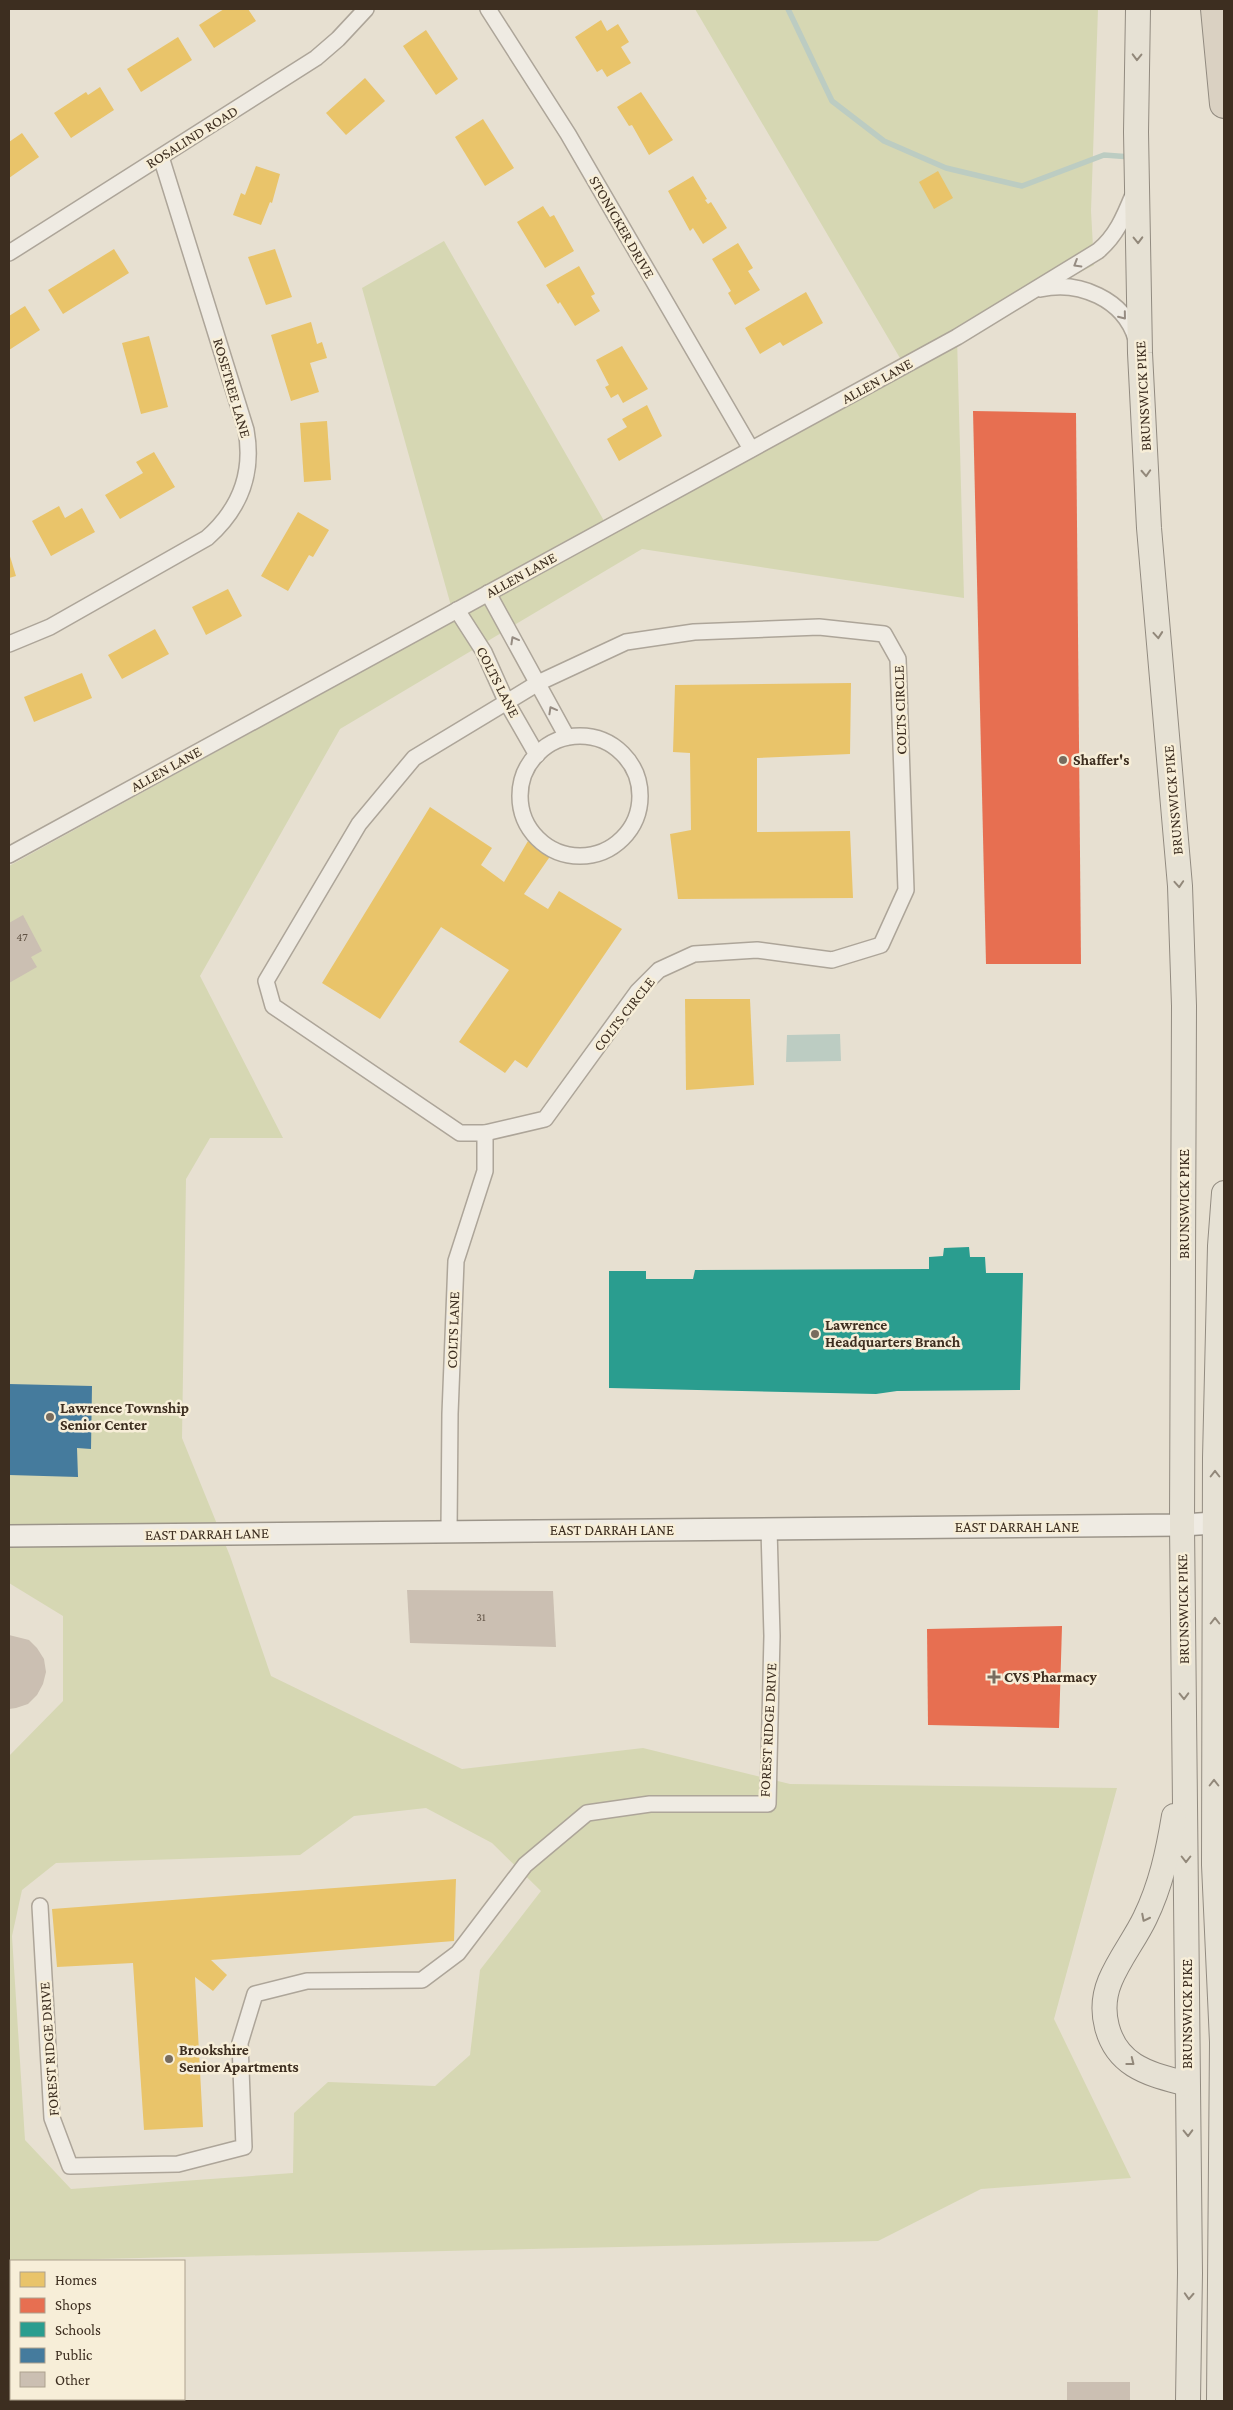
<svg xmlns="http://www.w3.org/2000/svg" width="1233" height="2410" font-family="'Crimson Pro',serif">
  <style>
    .green { fill: #d6d7b3; fill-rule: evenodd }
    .water { fill: #bcccc2 }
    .homes { fill: #e9c46a }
    .shops { fill: #e76f51 }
    .schools { fill: #2a9d8f }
    .public { fill: #457b9d }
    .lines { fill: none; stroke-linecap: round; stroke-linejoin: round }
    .stream { stroke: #bcccc2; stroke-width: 5.5 }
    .building { fill: #cbbfb2 }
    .street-casing { stroke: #ada599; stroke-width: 18 }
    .secondary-casing { stroke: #9c958a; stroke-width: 24 }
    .primary-casing { stroke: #928b80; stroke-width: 26 }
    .highway-casing { stroke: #928b80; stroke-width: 30 }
    .street { stroke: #efebe3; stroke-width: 15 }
    .secondary { stroke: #efebe3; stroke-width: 21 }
    .primary { stroke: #e6e1d4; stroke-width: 24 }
    .highway { stroke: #dad1c2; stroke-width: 28 }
    .oneway { stroke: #92887a }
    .oneway2 { stroke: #968c82 }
    .poi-dot { fill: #786c5e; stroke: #f7eed8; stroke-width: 2 }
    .labels { text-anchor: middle; stroke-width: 5; stroke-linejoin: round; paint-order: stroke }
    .number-label { font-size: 12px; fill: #605244 }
    .street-label { font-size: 15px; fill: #3d2e20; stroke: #f7eed8 }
    .poi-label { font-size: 15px; font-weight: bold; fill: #3d2e20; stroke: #f7eed8; text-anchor: start }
  </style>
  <rect width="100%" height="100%" fill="#e7e0d1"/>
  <path class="green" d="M695,9h403l-7,202 3,54 -137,72 7,261 -322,-49 -302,180 -140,247 83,162h-73l-24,41 -4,259 48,118 41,120 191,93 181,-21 147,36 327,4 -63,231 77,159 -150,11 -103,52 -867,20 -2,2v-507l54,-55v-85l-54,-33v-717l446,-246 -93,-332 82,-47 167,292 296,-163zM426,1808l66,35 49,48 -61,79 -10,85 -35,31 -107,-4 -34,31 -1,60 -222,16 -46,-49 -13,-204 10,-46 34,-27 244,-8 54,-39z"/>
  <path class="water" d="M840,1034l1,27 -55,1 1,-27z"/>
  <g class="homes">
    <path d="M224,9h24l8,12 -42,27 -15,-23z"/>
    <path d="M601,20l6,11 11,-7 11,18 -8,5 10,16 -24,14 -5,-8 -5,3 -22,-35z"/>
    <path d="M426,30l32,49 -22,16 -33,-49z"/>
    <path d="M178,37l14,23 -51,32 -14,-23z"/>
    <path d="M365,78l20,23 -39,34 -20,-22z"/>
    <path d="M100,87l14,23 -43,28 -17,-25 32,-21 2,3z"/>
    <path d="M641,92l32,48 -24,15 -17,-30 -3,1 -12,-19z"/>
    <path d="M483,119l31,49 -29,18 -30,-49z"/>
    <path d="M22,133l17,24 -30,21v-36z"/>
    <path d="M256,166l24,8 -8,29 -2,-1 -9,23 -28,-10 8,-22 4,2z"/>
    <path d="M938,171l15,27 -19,11 -15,-27z"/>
    <path d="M693,176l14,23 -2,1 3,4 3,-2 16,26 -24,16 -10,-16 -3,3 -22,-40z"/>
    <path d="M543,206l7,11 4,-2 20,36 -29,17 -28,-46z"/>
    <path d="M738,243l15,25 -5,3 12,19 -25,15 -7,-12 3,-2 -19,-32z"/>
    <path d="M114,249l15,24 -66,41 -15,-24z"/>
    <path d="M275,249l17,48 -26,8 -18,-48z"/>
    <path d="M579,266l16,28 -4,2 9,15 -25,15 -15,-24 -2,2 -12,-19z"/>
    <path d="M806,292l17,31 -40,23 -3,-4 -20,12 -15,-26z"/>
    <path d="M25,306l15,24 -31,20v-34z"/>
    <path d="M311,322l6,22 5,-2 5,16 -17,5 9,29 -28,9 -20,-66z"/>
    <path d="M149,336l19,71 -27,7 -19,-71z"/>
    <path d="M622,346l26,43 -25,14 -5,-9 -7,4 -6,-11 4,-2 -13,-25z"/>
    <path d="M647,405l15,31 -43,25 -12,-22 20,-12 -5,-8z"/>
    <path d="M327,421l4,59 -27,2 -4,-59z"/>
    <path d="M154,452l21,35 -55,32 -15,-24 38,-22 -7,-11z"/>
    <path d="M59,506l6,12 17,-10 13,24 -44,24 -19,-35z"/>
    <path d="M298,512l31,18 -16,27 -4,-2 -21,36 -27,-15z"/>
    <path d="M9,553l7,23 -7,2z"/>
    <path d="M228,589l14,27 -36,19 -14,-28z"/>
    <path d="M155,629l14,25 -47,25 -14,-24z"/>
    <path d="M82,673l10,25 -58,24 -10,-25z"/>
    <path d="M851,683l-1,71 -93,4v74l93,-1 3,67 -175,1 -8,-65 21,-4 -1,-77 -17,-1 2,-67z"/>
    <path d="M430,807l62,41 -11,17 23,17 24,-41 23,14 -27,39 24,15 11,-18 63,38 -95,139 -12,-8 -10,13 -46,-31 50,-72 -68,-43 -61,92 -58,-36z"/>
    <path d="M685,999h65l4,86 -68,5z"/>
    <path d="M456,1879l-2,62 -243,19 16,15 -14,16 -18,-14 8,150 -59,3 -11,-167 -76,4 -5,-58z"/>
  </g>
  <g class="shops">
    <path d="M973,411l103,2 5,551h-95z"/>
    <path d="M1062,1626l-3,102 -131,-3 -1,-96z"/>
  </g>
  <path class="schools" d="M969,1247l1,10h15l1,16h37l-3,117 -123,1 -21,3 -267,-6v-117h37v8h47l2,-9 234,-1v-12l14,-1 1,-8z"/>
  <path class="public" d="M9,1384l83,2 -1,63 -14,-1 1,29 -69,-2z"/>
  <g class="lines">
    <path class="stream" d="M788,9l44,92 52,40 62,27 76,18 82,-31 27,2"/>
  </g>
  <g class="building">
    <path d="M23,915l19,36 -11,6 6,10 -28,16v-60z"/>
    <path d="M407,1590l146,1 3,56 -146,-4z"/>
    <path d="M9,1635l20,5 8,8 7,11 2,13 -3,12 -6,11 -9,9 -12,4 -7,1z"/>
    <rect x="1067" y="2382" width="63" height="19"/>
  </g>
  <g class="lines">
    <defs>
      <g id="street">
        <path d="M488,9l80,125 183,315"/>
        <path d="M9,253l307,-195 22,-19 28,-30"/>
        <path d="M1040,289c39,-9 84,10 96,50"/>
        <path d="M488,593l79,144"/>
        <path d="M457,610l27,42 22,49 31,54"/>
        <path d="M819,627l65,7 14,25 8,231 -25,55 -49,15 -75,-10 -63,4 -35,16 -21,21 -93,128 -60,14h-25l-187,-127 -7,-25 93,-157 55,-66 124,-75 88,-41 68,-10z"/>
        <path d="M9,644l41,-17 157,-89c33,-29 47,-64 39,-108l-85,-273"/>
        <circle cx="580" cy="796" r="60"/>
        <path d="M9,855l948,-518 141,-86c18,-15 26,-34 35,-56"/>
        <path d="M449,1531l1,-117 6,-153 29,-90v-38"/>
        <path d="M40,1906l12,212 18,48 108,-2 66,-17 -4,-104 15,-49 52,-13 115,-1 36,-27 67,-88 62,-52 63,-9h118l4,-168 -3,-107"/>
        <path d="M9,2386l2,2"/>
        <path d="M22,2399l3,2"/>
      </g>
      <path id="secondary" d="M9,1536l1173,-11 33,-2"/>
      <g id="primary">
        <path d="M1138,9l-2,123 4,221 9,175 31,358 4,120 -2,519 8,748 -2,128"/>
        <path d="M1174,1816c-6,36 -13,69 -29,102 -10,21 -26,41 -35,63 -12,29 -4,66 24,84 16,10 35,14 53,19"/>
        <path d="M1219,2401l3,-359 -8,-177 1,-407 5,-212 4,-53"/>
      </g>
      <path id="highway" d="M1215,9l9,95"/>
    </defs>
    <use href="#street" class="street-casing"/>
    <use href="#secondary" class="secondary-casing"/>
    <use href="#primary" class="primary-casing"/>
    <use href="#highway" class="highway-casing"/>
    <use href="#street" class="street"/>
    <use href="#secondary" class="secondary"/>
    <use href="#primary" class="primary"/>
    <use href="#highway" class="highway"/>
  </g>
  <defs><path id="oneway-chevron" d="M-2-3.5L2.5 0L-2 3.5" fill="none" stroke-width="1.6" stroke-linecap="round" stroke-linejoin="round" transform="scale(1.25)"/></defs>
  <g class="oneway">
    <use href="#oneway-chevron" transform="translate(1137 57) rotate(91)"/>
    <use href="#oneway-chevron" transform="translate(1138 240) rotate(89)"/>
    <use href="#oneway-chevron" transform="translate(1146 473) rotate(87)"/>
    <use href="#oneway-chevron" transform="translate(1158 635) rotate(85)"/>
    <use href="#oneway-chevron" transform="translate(1179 884) rotate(86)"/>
    <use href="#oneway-chevron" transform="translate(1215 1474) rotate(-90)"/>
    <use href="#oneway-chevron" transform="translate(1215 1621) rotate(-90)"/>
    <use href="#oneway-chevron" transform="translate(1184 1696) rotate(89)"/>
    <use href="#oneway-chevron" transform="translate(1214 1783) rotate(-90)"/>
    <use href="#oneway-chevron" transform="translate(1186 1859) rotate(90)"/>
    <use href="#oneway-chevron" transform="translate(1145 1918) rotate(117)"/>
    <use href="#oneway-chevron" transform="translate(1131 2062) rotate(38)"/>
    <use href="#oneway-chevron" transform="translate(1188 2133) rotate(89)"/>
    <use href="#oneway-chevron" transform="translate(1189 2296) rotate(93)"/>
  </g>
  <g class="oneway2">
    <use href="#oneway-chevron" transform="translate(1077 264) rotate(149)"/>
    <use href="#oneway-chevron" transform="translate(1123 316) rotate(51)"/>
    <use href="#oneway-chevron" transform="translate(514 640) rotate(-119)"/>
    <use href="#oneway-chevron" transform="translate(552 710) rotate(-119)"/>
  </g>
  <g class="poi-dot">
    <circle cx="1063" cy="760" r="5"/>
    <circle cx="815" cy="1334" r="5"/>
    <circle cx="50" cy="1417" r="5"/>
    <path d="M991.5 1669.5h5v5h5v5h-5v5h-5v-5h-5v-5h5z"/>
    <circle cx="169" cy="2059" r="5"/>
  </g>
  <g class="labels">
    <g class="number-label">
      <text x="22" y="941">47</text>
      <text x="481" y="1621">31</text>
    </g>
    <g class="street-label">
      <text transform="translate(192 137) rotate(-32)" y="5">ROSALIND ROAD</text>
      <text transform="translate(622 227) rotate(60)" y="5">STONICKER DRIVE</text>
      <text transform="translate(877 381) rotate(-29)" y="5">ALLEN LANE</text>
      <text transform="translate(232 388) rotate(74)" y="5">ROSETREE LANE</text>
      <text transform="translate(1143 396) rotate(-93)" y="5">BRUNSWICK PIKE</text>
      <text transform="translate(521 575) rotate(-29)" y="5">ALLEN LANE</text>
      <text transform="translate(498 682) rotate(63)" y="5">COLTS LANE</text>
      <text transform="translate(900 710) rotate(-92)" y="5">COLTS CIRCLE</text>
      <text transform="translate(166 769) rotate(-29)" y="5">ALLEN LANE</text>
      <text transform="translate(1173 800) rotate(-95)" y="5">BRUNSWICK PIKE</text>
      <text transform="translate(624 1014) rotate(-52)" y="5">COLTS CIRCLE</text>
      <text transform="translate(1184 1204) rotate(-90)" y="5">BRUNSWICK PIKE</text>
      <text transform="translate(453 1330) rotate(-88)" y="5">COLTS LANE</text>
      <text x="1017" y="1532">EAST DARRAH LANE</text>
      <text x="612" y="1535">EAST DARRAH LANE</text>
      <text transform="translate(207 1534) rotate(-1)" y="5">EAST DARRAH LANE</text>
      <text transform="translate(1183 1609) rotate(-91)" y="5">BRUNSWICK PIKE</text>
      <text transform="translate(768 1730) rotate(-87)" y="5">FOREST RIDGE DRIVE</text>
      <text transform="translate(1187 2014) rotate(-90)" y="5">BRUNSWICK PIKE</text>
      <text transform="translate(49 2049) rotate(-94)" y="5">FOREST RIDGE DRIVE</text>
    </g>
    <g class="poi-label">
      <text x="1073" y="765">Shaffer's</text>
      <text x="825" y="1330">Lawrence<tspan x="825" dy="17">Headquarters Branch</tspan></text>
      <text x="60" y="1413">Lawrence Township<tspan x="60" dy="17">Senior Center</tspan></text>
      <text x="1004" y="1682">CVS Pharmacy</text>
      <text x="179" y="2055">Brookshire<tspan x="179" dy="17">Senior Apartments</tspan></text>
    </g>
  </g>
  <rect width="1233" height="2410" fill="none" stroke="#3d2e20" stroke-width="20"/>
  <rect x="10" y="2260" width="175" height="140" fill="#f7eed8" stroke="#ada18e"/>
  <rect x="20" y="2272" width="25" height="15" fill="#e9c46a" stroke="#ada18e"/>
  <text x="55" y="2285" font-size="15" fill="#3d2e20">Homes</text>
  <rect x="20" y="2298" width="25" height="15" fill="#e76f51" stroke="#ada18e"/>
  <text x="55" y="2310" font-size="15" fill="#3d2e20">Shops</text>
  <rect x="20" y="2322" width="25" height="15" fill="#2a9d8f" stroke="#ada18e"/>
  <text x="55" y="2335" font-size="15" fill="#3d2e20">Schools</text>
  <rect x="20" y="2348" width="25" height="15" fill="#457b9d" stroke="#ada18e"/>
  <text x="55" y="2360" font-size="15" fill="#3d2e20">Public</text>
  <rect x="20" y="2372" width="25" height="15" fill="#cbbfb2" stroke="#ada18e"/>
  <text x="55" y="2385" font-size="15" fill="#3d2e20">Other</text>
</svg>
